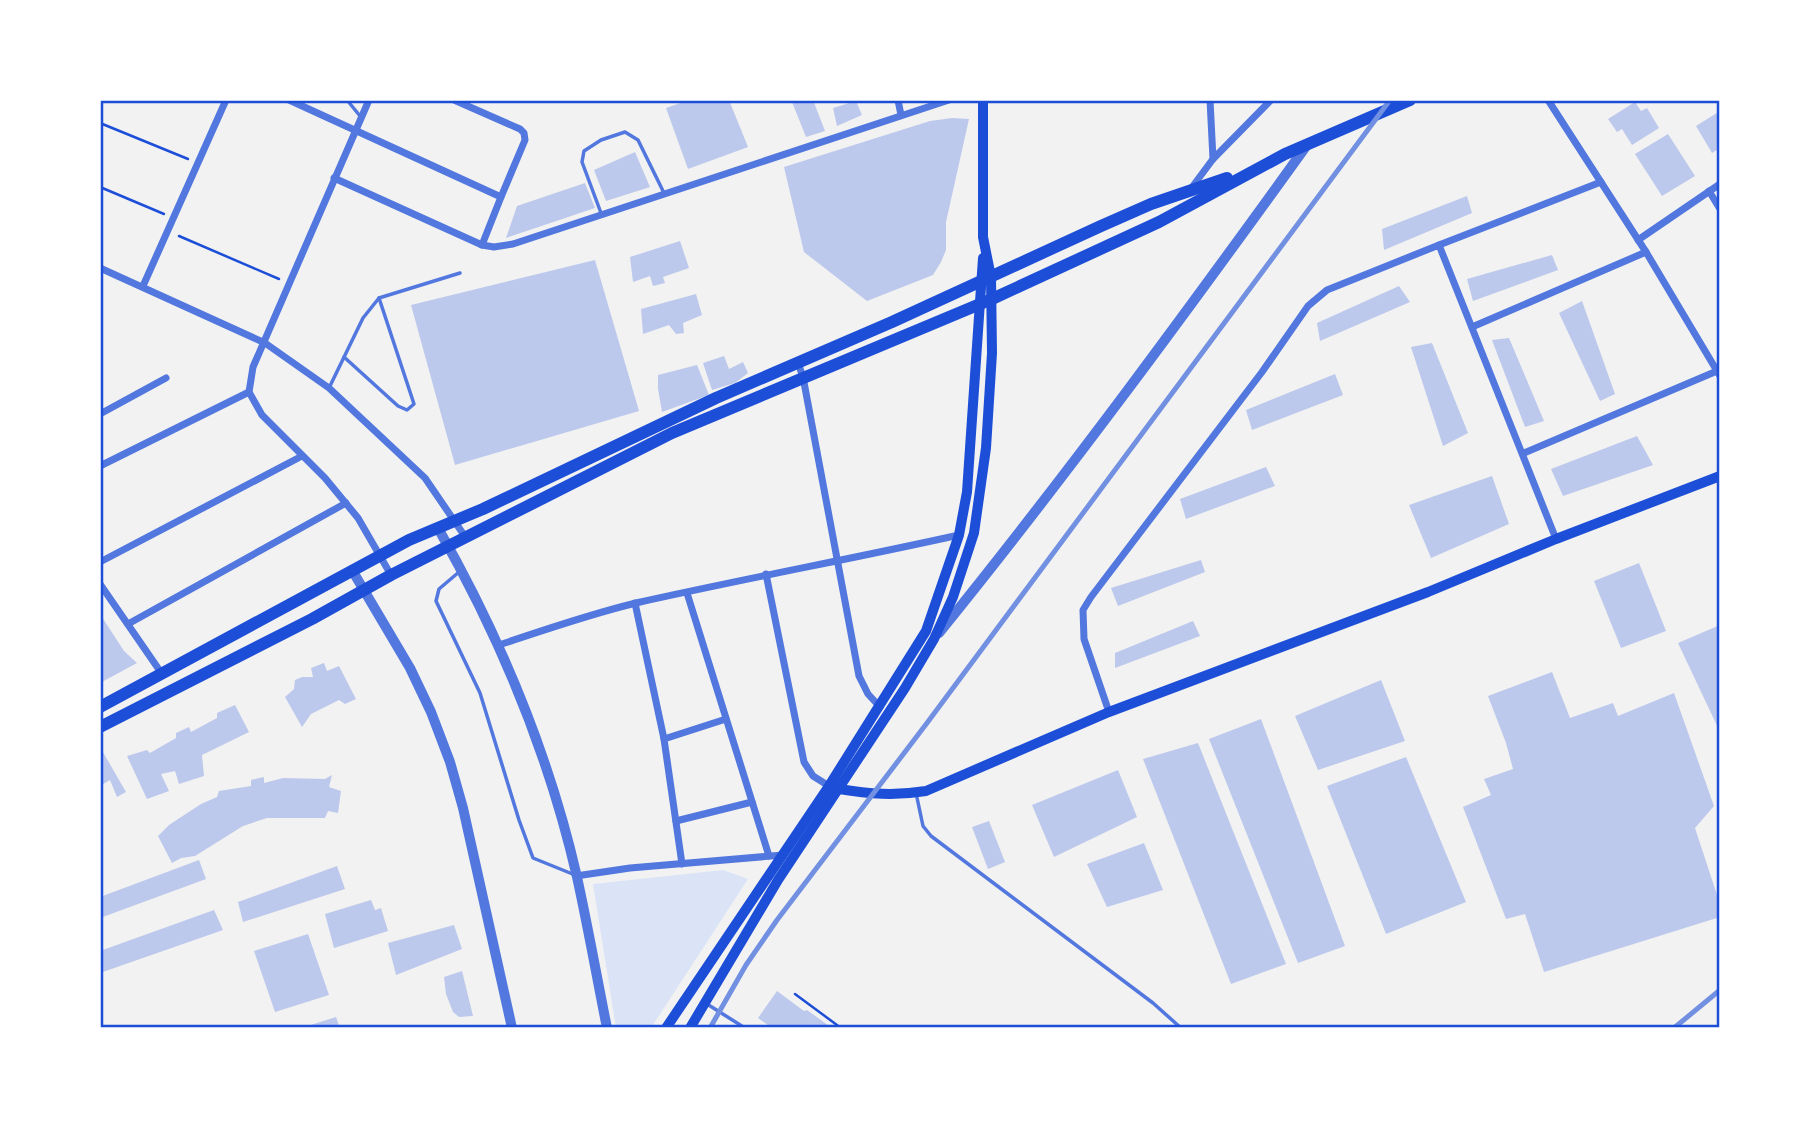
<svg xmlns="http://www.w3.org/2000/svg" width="1820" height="1128" font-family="'Alegreya Sans',sans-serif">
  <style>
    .green { fill: #dbe4f7 }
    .building { fill: #bdc9ec }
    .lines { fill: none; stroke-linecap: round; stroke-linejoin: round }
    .path { stroke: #1d4ed8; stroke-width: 2.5 }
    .service { stroke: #5277de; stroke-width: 3.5 }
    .minor { stroke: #5277de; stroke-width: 7 }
    .tertiary { stroke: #5277de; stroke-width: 10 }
    .secondary { stroke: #1d4ed8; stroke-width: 10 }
    .primary { stroke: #1d4ed8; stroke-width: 12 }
    .rail { stroke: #7290e2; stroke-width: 5 }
    .neatline { fill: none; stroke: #1d4ed8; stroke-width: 2.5 }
  </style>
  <rect width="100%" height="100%" fill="#f2f2f2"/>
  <path class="green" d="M723,870l25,9 -97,149h-35l-23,-144z"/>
  <g class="building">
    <path d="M689,100h40l19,47 -60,22 -22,-61z"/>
    <path d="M797,100h16l12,31 -19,6 -14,-35z"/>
    <path d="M856,101l6,14 -25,11 -4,-18z"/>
    <path d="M1635,102l6,9 6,-3 12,20 -27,17 -10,-16 -5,3 -9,-13z"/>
    <path d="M1720,111v37l-8,5 -16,-27z"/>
    <path d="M952,118l17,1 -23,103v28l-5,12 -8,13 -66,26 -63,-49 -20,-85 146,-46z"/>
    <path d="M1668,134l27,42 -33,20 -27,-42z"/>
    <path d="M635,152l15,35 -44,14 -12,-31z"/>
    <path d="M585,183l10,25 -89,30 11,-32z"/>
    <path d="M1467,196l5,17 -88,37 -2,-21z"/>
    <path d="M680,241l9,27 -26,9 2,6 -12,3 -3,-10 -17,6 -3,-25z"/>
    <path d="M1552,255l6,15 -85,31 -6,-22z"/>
    <path d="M595,260l44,151 -184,54 -44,-160z"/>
    <path d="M1399,286l11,16 -90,39 -3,-18z"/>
    <path d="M696,294l6,21 -19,8 1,10 -8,1 -7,-9 -26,9 -2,-25z"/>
    <path d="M1582,301l33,93 -15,7 -41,-88z"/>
    <path d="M1509,338l35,83 -19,6 -33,-87z"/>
    <path d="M1432,343l36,90 -25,13 -32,-99z"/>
    <path d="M724,356l5,13 14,-7 5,11 -13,10 -23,7 -9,-27z"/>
    <path d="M697,365l12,30 -47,17 -4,-23v-14z"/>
    <path d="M1335,374l8,21 -91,35 -6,-20z"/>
    <path d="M1637,436l16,29 -90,31 -12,-27z"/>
    <path d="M1266,467l9,19 -89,33 -6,-20z"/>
    <path d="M1492,476l17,48 -78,34 -22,-53z"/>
    <path d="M1201,560l4,12 -87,34 -7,-18z"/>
    <path d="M1639,563l27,68 -45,17 -27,-67z"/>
    <path d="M100,614l24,37 13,12 -37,20z"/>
    <path d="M1193,621l7,15 -85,32v-15z"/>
    <path d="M1720,625v107l-42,-89z"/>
    <path d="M324,663l3,8 12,-5 17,33 -11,5 -6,-4 -28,14 -9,13 -17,-30 9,-8 1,-9 7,-3h11l-2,-9z"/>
    <path d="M1552,672l18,46 43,-15 5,13 56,-23 40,113 -19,22 25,76v13l-176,55 -19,-58 -19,5 -43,-112 28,-12 -7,-16 29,-10 -7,-26 -18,-47z"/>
    <path d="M1381,680l24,61 -87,29 -23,-54z"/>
    <path d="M235,705l14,27 -47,23 2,21 -25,8 -4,-13 -14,3 8,17 -22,8 -20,-43 20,-6 3,3 26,-15v-5l13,-6 2,5 26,-14v-5z"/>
    <path d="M1261,719l84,227 -47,17 -89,-224z"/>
    <path d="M1198,743l88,221 -55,20 -88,-225z"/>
    <path d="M100,747l26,45 -9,5 -7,-17 -10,6z"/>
    <path d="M1406,757l60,145 -80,32 -59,-148z"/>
    <path d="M1118,770l19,47 -83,40 -22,-52z"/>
    <path d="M332,775l-3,12 12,4 -3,22 -10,-2 -3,7h-58l-24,8 -48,30 -14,2 -9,5 -14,-27 11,-11 32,-21 16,-7 2,-6 32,-5v-6l13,-3v6l19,-5 42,1z"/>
    <path d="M989,821l16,41 -17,7 -16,-42z"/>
    <path d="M1144,843l19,47 -56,17 -20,-43z"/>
    <path d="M199,860l7,19 -106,39v-21z"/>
    <path d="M337,866l8,23 -102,33 -5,-20z"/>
    <path d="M371,900l4,10 6,-2 7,23 -54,17 -9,-34z"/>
    <path d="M214,910l9,20 -123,43v-22z"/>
    <path d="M454,925l8,24 -66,26 -8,-32z"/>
    <path d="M308,934l21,61 -54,17 -21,-61z"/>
    <path d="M462,971l11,45 -14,1 -6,-5 -7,-18 -2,-17z"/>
    <path d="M777,991l27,20 3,-1 25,18h-60l-14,-10z"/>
    <path d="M336,1017l4,11h-39z"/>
  </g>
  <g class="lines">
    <g class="path">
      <path d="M100,123l88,36"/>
      <path d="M100,187l64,27"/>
      <path d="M179,236l100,43"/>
      <path d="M795,994l46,34"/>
    </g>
    <g class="service">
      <path d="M347,100l13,16"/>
      <path d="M601,213l-19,-51 2,-11 17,-11 24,-8 13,8 26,53"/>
      <path d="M344,357l54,49 9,4 7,-6 -35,-106"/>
      <path d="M330,386l33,-68 16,-20 81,-25"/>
      <path d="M459,572l-20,17 -3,12 44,92 39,127 14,38 42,17"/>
      <path d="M916,793l7,33 8,10 222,167 28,25"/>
      <path d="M707,1004l38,24"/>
    </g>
    <g class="minor">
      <path d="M289,100l212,97 -19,48"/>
      <path d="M369,100l-116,267 -4,25 13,23 63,63 33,40 33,57"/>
      <path d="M454,100l66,29 4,4 1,7 -24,57"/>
      <path d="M898,100l3,15"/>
      <path d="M1548,100l98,152 74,124"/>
      <path d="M1213,159l58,-59"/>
      <path d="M334,178l148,67 12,2 19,-3 436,-144"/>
      <path d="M1190,190l23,-31 -3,-59"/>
      <path d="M1709,191l11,18"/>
      <path d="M1638,240l82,-56"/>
      <path d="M1439,245l162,-63"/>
      <path d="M100,268l165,75 64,45 96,90 41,60"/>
      <path d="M143,286l83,-186"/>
      <path d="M1472,327l174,-75"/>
      <path d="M798,363l5,14 56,299 9,18 12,13"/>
      <path d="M100,414l66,-36"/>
      <path d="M1524,453l193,-82"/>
      <path d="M100,466l149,-74"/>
      <path d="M100,562l202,-106"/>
      <path d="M766,574l38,188 9,14 16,10"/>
      <path d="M100,584l62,90"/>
      <path d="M687,593l82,263"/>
      <path d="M635,603l29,136 18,125"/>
      <path d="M128,624l218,-121"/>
      <path d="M499,645c45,-15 91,-31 137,-42 107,-24 215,-44 323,-68"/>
      <path d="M1109,712l-25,-73 -1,-29 8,-13 171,-225 46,-66 19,-16 112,-45 117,294"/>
      <path d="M664,739l62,-20"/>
      <path d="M676,821l76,-19"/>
      <path d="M576,876l54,-8 153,-13"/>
    </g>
    <g class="tertiary">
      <path d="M438,528c62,109 111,227 139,349 11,50 20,101 30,151"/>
      <path d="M352,570l58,98 21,44 19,50 13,46 49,220"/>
      <path d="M939,633c128,-158 249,-323 368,-488"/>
    </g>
    <g class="secondary">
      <path d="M839,789c30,5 56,7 87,2l183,-79 319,-120 128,-53 164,-63"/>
      <path d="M666,1028l163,-242 97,-155 33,-96 8,-43 16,-234"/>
      <path d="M690,1028l88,-148 127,-192 29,-49 19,-42 21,-64 12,-85 6,-95 -1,-76 -8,-40v-137"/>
    </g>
    <g class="primary">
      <path d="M100,707l309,-167 74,-31 233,-111 176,-76 209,-96 50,-22 76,-26"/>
      <path d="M100,727l212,-108 79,-44 281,-142 320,-134 167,-77 126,-68 125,-54"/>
    </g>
    <g class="rail">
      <path d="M710,1028l36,-63 31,-45 150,-197 463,-623"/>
      <path d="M1674,1028l46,-38"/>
    </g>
  </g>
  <rect width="1820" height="1128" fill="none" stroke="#ffffff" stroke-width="203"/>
  <rect x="102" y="102" width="1616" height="924" class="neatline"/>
</svg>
